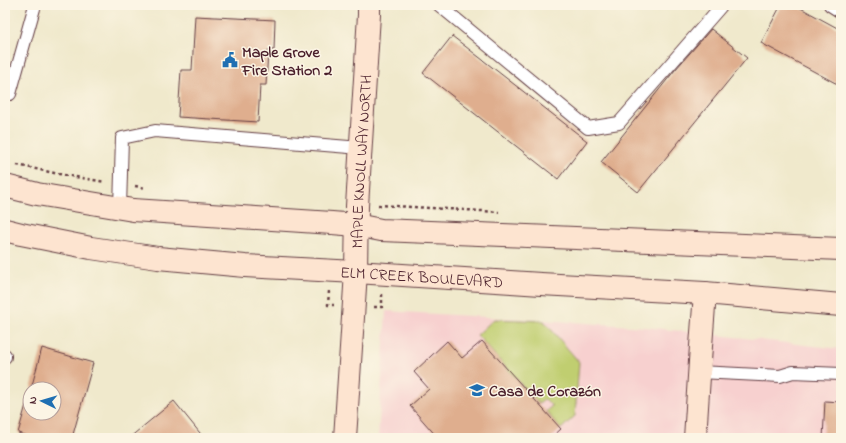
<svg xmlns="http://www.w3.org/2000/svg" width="846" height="443" font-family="'Indie Flower',sans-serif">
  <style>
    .built { fill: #f7d0cf }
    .green { fill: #c0ce70; stroke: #85764e }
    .building { fill: #dfae8e }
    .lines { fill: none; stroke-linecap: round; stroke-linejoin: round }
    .lane-casing { stroke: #633d43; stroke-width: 14 }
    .secondary-casing { stroke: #633d43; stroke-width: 24 }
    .path { stroke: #633d43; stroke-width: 2.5; stroke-dasharray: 3 3; stroke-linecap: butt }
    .lane { stroke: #fff; stroke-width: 12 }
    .secondary { stroke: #fde4d0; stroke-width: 22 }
    .labels { text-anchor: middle; stroke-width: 3; stroke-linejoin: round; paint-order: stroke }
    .poi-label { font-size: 16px; font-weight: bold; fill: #4a1f2b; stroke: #fcf5e5; text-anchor: start }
    .street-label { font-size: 16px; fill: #4a1f2b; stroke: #fcf5e5 }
  </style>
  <rect width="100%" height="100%" fill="#fcf5e5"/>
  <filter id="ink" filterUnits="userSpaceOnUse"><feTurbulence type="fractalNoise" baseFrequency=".025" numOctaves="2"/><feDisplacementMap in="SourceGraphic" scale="8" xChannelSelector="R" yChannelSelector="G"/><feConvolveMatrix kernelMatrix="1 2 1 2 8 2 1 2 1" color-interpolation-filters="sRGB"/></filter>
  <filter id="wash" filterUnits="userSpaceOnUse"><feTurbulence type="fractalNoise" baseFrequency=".012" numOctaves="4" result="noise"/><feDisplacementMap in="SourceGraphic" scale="16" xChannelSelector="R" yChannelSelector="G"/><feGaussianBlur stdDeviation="0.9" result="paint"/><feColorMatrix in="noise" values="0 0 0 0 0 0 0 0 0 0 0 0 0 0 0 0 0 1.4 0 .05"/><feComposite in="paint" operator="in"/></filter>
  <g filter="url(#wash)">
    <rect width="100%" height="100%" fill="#f0e9cc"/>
    <path class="built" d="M386,311l170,10 89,6 196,22v89h-463z"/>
    <path class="green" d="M494,319l50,2 35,41 -4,54 -14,13 -15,-18 6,-5 -7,-7 -6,5 -62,-69z"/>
    <g id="blocks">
      <g class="building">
        <path d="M781,5h14l46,25v56l-80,-43z"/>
        <path d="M195,16l80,4 -1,30h-6l-2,35h-6l-2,37 -80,-5 3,-47h11z"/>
        <path d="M711,29l36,29 -109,134 -37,-30 74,-92z"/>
        <path d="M452,36l135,105 -29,38 -135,-106z"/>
        <path d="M447,341l15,17 20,-17 79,88 -10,9h-113l-28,-32 19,-17 -15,-17z"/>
        <path d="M42,348l51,15 -21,75h-37l-17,-5 12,-42v22h24v-24h-23z"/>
        <path d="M174,401l30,37h-75z"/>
        <path d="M825,401l16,1v36h-18z"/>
      </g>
    </g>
  </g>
  <g filter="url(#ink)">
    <use href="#blocks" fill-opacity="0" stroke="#633d43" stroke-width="1"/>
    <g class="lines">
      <defs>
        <g id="lane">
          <path d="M439,5l149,123 31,-5 103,-118"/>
          <path d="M830,5l11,7"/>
          <path d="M5,92l5,2 25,-89"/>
          <path d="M120,208l2,-70 33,-7 206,17"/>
          <path d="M5,357v-2"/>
          <path d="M699,372l81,4 13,-4 48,2"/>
        </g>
        <g id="secondary">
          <path d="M5,186l32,8 96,16 199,13 24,2 25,5 460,19"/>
          <path id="s1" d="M5,230l16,4 70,14 67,10 87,8 111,6 185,12 164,9 136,12"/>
          <path id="s2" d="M345,438l11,-166 1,-66 12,-191v-10"/>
          <path d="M695,438l6,-92 4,-53"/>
        </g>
      </defs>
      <use href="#lane" class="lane-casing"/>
      <use href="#secondary" class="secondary-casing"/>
      <g class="path">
        <path d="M17,165l42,9 46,8"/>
        <path d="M135,186l11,2"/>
        <path d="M378,205l121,7"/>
        <path d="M329,291l-1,14h6"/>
        <path d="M374,307h8v-13"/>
      </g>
      <use href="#lane" class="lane"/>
      <use href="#secondary" class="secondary"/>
    </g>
  </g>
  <defs>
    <symbol id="civic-bare" viewBox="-9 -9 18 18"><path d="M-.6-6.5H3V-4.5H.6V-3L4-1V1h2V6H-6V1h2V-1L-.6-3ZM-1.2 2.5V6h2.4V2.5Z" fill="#1f6fb2" stroke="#fcf5e5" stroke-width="2.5" paint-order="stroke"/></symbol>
    <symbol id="school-bare" viewBox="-9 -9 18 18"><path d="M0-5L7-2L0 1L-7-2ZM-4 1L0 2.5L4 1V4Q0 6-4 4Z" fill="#1f6fb2" stroke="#fcf5e5" stroke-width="2.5" paint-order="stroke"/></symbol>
  </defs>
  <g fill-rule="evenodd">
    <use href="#civic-bare" x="219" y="49" width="22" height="22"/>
    <use href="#school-bare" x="466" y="379" width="22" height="22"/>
  </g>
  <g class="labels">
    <g class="poi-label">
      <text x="242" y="57">Maple Grove<tspan x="242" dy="18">Fire Station 2</tspan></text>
      <text x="489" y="396">Casa de Corazón</text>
    </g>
    <g class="street-label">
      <text dy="6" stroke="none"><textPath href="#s2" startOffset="277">MAPLE KNOLL WAY NORTH</textPath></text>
      <text dy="6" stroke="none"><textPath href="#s1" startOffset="420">ELM CREEK BOULEVARD</textPath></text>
    </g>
  </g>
  <rect width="846" height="443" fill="none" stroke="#fcf5e5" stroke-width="20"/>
  <g transform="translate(42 401) rotate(275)"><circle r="19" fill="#fcf5e5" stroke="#b59f9b"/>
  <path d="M0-3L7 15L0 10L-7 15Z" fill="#1f6fb2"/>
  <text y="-6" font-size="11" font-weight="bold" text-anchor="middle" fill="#4a1f2b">N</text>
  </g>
</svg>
